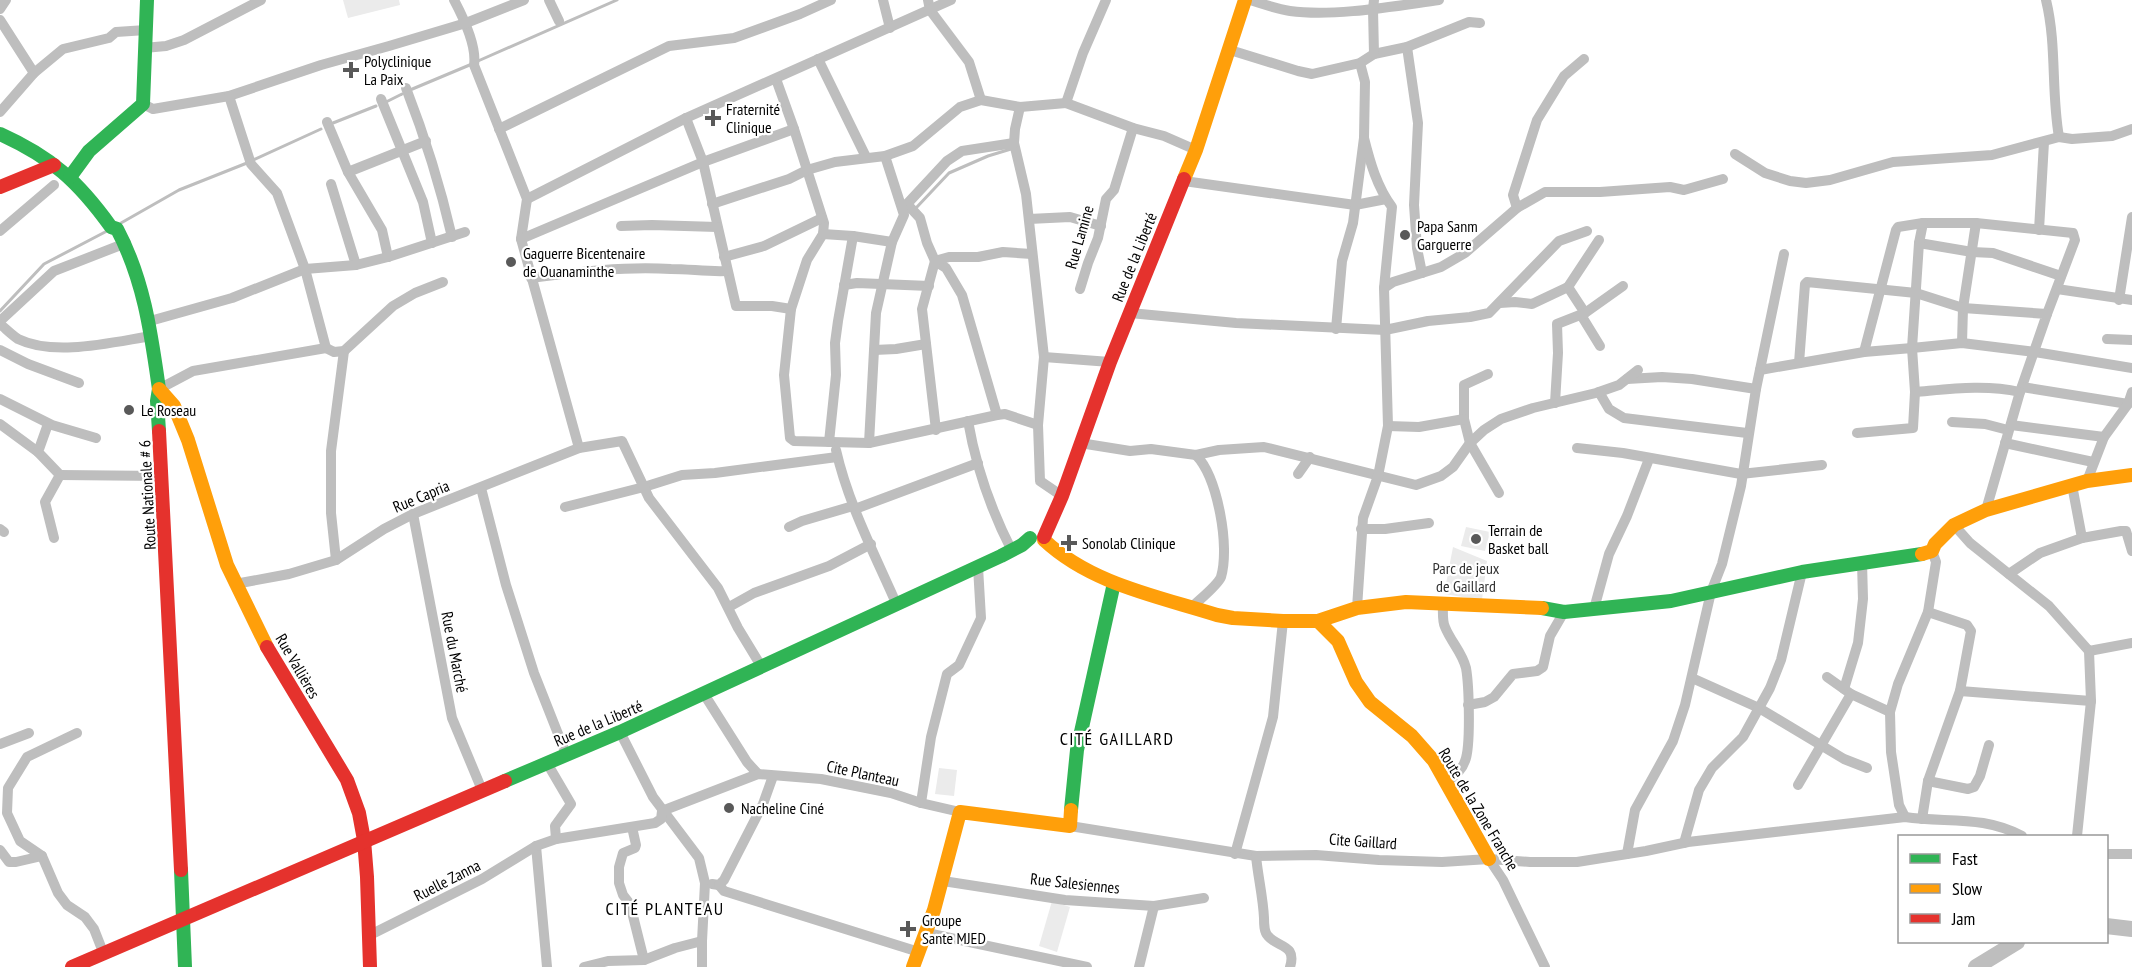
<svg xmlns="http://www.w3.org/2000/svg" width="2132" height="967" font-family="'PT Sans Narrow',sans-serif">
  <style>
    .green { fill: #ebebeb }
    .lines { fill: none; stroke-linecap: round; stroke-linejoin: round }
    .stream { stroke: #bebebe; stroke-width: 3 }
    .river { stroke: #bebebe; stroke-width: 16 }
    .street { stroke: #bebebe; stroke-width: 10 }
    .fast { stroke: #30b455; stroke-width: 14 }
    .slow { stroke: #ff9f0a; stroke-width: 14 }
    .jam { stroke: #e5322d; stroke-width: 14 }
    .poi-dot { fill: #595959; stroke: #fff; stroke-width: 2 }
    .labels { text-anchor: middle; stroke-width: 4.5; stroke-linejoin: round; paint-order: stroke }
    .poi-label { font-size: 16px; fill: #000; stroke: #fff; text-anchor: start }
    .street-label { font-size: 16px; fill: #000; stroke: #fff }
    .park-label { font-size: 16px; fill: #323232; stroke: #fff }
    .neighbourhood-label { font-size: 18px; letter-spacing: 1.5px; fill: #000; stroke: #fff }
  </style>
  <rect width="100%" height="100%" fill="#fff"/>
  <g class="green">
    <path d="M343,0h56l1,5 -52,13z"/>
    <path d="M1466,527l24,5 -5,19 -24,-5z"/>
    <path d="M1453,547l34,14 -5,39 -38,-6z"/>
    <path d="M939,768l18,2 -3,26 -19,-2z"/>
    <path d="M1052,901l18,6 -13,45 -18,-6z"/>
  </g>
  <g class="lines">
    <g class="stream">
      <path d="M478,61l139,-61"/>
      <path d="M410,90l62,-26"/>
      <path d="M386,102l16,-8"/>
      <path d="M333,123l43,-17"/>
      <path d="M253,160l68,-31"/>
      <path d="M916,208l33,-35 39,-17 23,-7"/>
      <path d="M121,223l58,-33 68,-27"/>
      <path d="M0,311l44,-47 63,-33"/>
    </g>
    <g class="river">
      <path d="M2106,926l26,3"/>
      <path d="M1976,967l41,-25"/>
    </g>
    <g class="street">
      <path d="M454,0c9,17 23,46 20,65l53,134 -6,40 58,209"/>
      <path d="M549,0l10,21"/>
      <path d="M883,0l7,28"/>
      <path d="M928,0l2,10 39,52 12,38"/>
      <path d="M1106,0l-23,53 -17,50 67,25 31,8 32,14"/>
      <path d="M1250,0c13,4 27,9 40,11 44,6 105,-5 149,-11"/>
      <path d="M2046,0c11,45 5,92 13,137"/>
      <path d="M0,9l6,-9"/>
      <path d="M0,20l34,53"/>
      <path d="M1407,47l11,76 -4,82 3,43 5,25"/>
      <path d="M144,48l22,-2 18,-6 77,-40"/>
      <path d="M1230,50l68,21 14,3 48,-11 14,-9 33,-7 62,-25 11,1"/>
      <path d="M1374,54l-1,-45 1,-9"/>
      <path d="M818,59l48,98"/>
      <path d="M776,79l18,50 30,94 -1,11 -16,26 -16,49 -7,66 6,63 4,3 75,2 128,-28 8,-1 33,11"/>
      <path d="M406,88c19,49 34,97 46,149"/>
      <path d="M381,99l42,103 9,41"/>
      <path d="M143,104l10,5 76,-13 92,-31 68,-19 77,-23 58,-23"/>
      <path d="M1020,107l-5,22 -1,14 12,51 18,163 -6,68 2,56 22,15"/>
      <path d="M0,112l34,-39 29,-24 46,-11 7,-6 30,-2"/>
      <path d="M686,118l17,44 33,144h36l19,3"/>
      <path d="M327,122l21,50 34,58 6,27"/>
      <path d="M499,129l170,-83 65,-8 66,-24 31,-14"/>
      <path d="M1735,154l30,19 25,8 16,2 24,-3 63,-18 99,-7 67,-18 13,2 40,-3 20,-7"/>
      <path d="M348,172l78,-31"/>
      <path d="M1184,181l171,24 31,-6"/>
      <path d="M331,184l25,81"/>
      <path d="M527,199l159,-81 265,-118"/>
      <path d="M712,204l77,-25 18,-9 28,-8 50,-6 28,-10 47,-39 21,-7 39,7 46,-4"/>
      <path d="M907,204l13,14 7,25 8,18 11,7 16,27 35,120"/>
      <path d="M1517,208l-4,-13 24,-75 27,-44 20,-17"/>
      <path d="M906,209l1,-5 40,-43 15,-10 52,-8"/>
      <path d="M1029,219l41,-2 31,9"/>
      <path d="M621,226l31,-1 65,2"/>
      <path d="M2039,230l5,-88"/>
      <path d="M0,231l54,-46"/>
      <path d="M823,234l30,2 39,6"/>
      <path d="M521,239l182,-77 91,-33"/>
      <path d="M1919,243l53,9 21,1 68,23"/>
      <path d="M724,257l40,-11 58,-28"/>
      <path d="M531,278c46,-6 94,-12 140,-9 19,0 37,3 56,2"/>
      <path d="M844,285l13,-2 72,3"/>
      <path d="M1568,287l17,26"/>
      <path d="M1384,288l9,-6 48,-15 24,-14 52,-45 28,-16h55l70,-5 14,3 39,-11"/>
      <path d="M1080,289l8,-26 10,-25 8,-39 8,-9 19,-62"/>
      <path d="M2057,289l75,11"/>
      <path d="M2119,300l13,-83"/>
      <path d="M1500,303l15,-1 17,2 36,-17 31,-47"/>
      <path d="M1130,313l106,10 149,7 43,-9 42,-4 19,-4 70,-72 28,-10"/>
      <path d="M2047,314l28,-74 -2,-7 -97,-10h-53l-4,20 -7,105 50,-5 73,9 97,16"/>
      <path d="M1581,315l19,31"/>
      <path d="M0,321l54,-50 72,-28"/>
      <path d="M150,321l82,-23 73,-29 51,-4 32,-8 77,-25"/>
      <path d="M0,324c6,5 12,11 18,15 37,18 95,3 134,-3"/>
      <path d="M1336,329l6,-68 11,-38 11,-85 1,-56 -5,-19"/>
      <path d="M2107,339l25,1"/>
      <path d="M1962,343l1,-35 13,-85"/>
      <path d="M326,348l8,4 10,-1 49,-45 22,-13 28,-11"/>
      <path d="M0,350l28,14 51,19"/>
      <path d="M874,350l22,-1 30,-5"/>
      <path d="M1864,352l32,-122 2,-3 25,-4"/>
      <path d="M1044,357l66,5"/>
      <path d="M1799,363l6,-79 2,-2 109,11 47,15 84,6 -27,78 -34,118"/>
      <path d="M1760,370l104,-18 48,-4 3,44 -2,36 -56,5"/>
      <path d="M1488,374l-24,11v34l6,24 29,50"/>
      <path d="M1627,379l35,-2 30,2 64,10 -15,97 -19,78 -11,28 -26,113 -12,36 -38,69 -8,44"/>
      <path d="M2022,387l106,17"/>
      <path d="M159,389l34,-18 133,-23 -21,-79 -28,-76 -26,-29 -22,-68"/>
      <path d="M1756,389l28,-135"/>
      <path d="M1599,392l10,17 15,9 123,15"/>
      <path d="M1915,392c35,-3 70,-8 105,0"/>
      <path d="M0,399l52,26 44,13"/>
      <path d="M1555,403l3,-50 -1,-29 28,-11 38,-27"/>
      <path d="M968,421c8,46 23,89 44,130"/>
      <path d="M1952,422l33,2 23,6"/>
      <path d="M0,424l38,28"/>
      <path d="M48,424l-10,28 22,23 -15,27 9,36"/>
      <path d="M2011,425l93,12"/>
      <path d="M1388,426l31,1 45,-8"/>
      <path d="M936,430l-14,-121 13,-48 14,-4h29l25,-5 29,2"/>
      <path d="M829,442l7,-67 -1,-32 3,-22 15,-85"/>
      <path d="M869,443l7,-130 16,-71 12,-27 -19,-59"/>
      <path d="M1080,443l50,8 21,-2 45,6 23,-5 45,-3 152,38 25,-9 12,-9 17,-24 14,-13 17,-11 32,-11 63,-15 23,-8 19,-15"/>
      <path d="M2005,443l88,19"/>
      <path d="M1577,448l46,5 118,21 81,-9"/>
      <path d="M836,450c12,53 38,103 60,153"/>
      <path d="M1298,474l12,-17"/>
      <path d="M60,475l102,1"/>
      <path d="M2087,481l17,-44 24,-33 4,-12"/>
      <path d="M2072,485l10,53"/>
      <path d="M481,488l25,97 28,88 32,81"/>
      <path d="M565,507l79,-20 38,-12 33,-2 122,-16"/>
      <path d="M855,509l123,-46"/>
      <path d="M413,514l39,204 30,72"/>
      <path d="M1954,525l16,18 79,63 40,45 43,-8"/>
      <path d="M789,527l13,-6 51,-15"/>
      <path d="M0,529l4,3"/>
      <path d="M1361,529h24l44,-6"/>
      <path d="M336,560l-5,-47v-62l13,-100"/>
      <path d="M2009,574l31,-21 42,-15 39,-7h5l6,20"/>
      <path d="M235,584l54,-10 47,-14 48,-31 29,-15 166,-66 43,-7 27,57 69,90 20,40 23,38"/>
      <path d="M1443,604c0,7 -1,17 2,23 6,15 17,25 21,41 3,17 5,79 -1,93 -3,9 -11,16 -18,21"/>
      <path d="M729,607l25,-14 75,-27 42,-22"/>
      <path d="M1192,607c7,-7 26,-22 29,-30 9,-30 -3,-99 -25,-122"/>
      <path d="M1357,608l6,-90 15,-42 10,-50 -4,-138 8,-81c-15,-20 -22,-45 -28,-69"/>
      <path d="M1594,609l15,-55 18,-38 22,-57"/>
      <path d="M1827,677l24,17 39,18"/>
      <path d="M1692,678l67,30 85,51 23,9"/>
      <path d="M1844,689l14,-46 5,-44 -1,-37"/>
      <path d="M1960,691l131,10"/>
      <path d="M704,694l43,68 11,12"/>
      <path d="M1468,705l17,-3 9,-5 19,-23 24,-3 6,-4 7,-31 14,-24"/>
      <path d="M620,732l33,65 46,61 6,25 -3,58v26"/>
      <path d="M0,744l29,-11"/>
      <path d="M547,763l24,41 -16,22 1,13"/>
      <path d="M1928,781l40,8 6,-2 6,-11 9,-31"/>
      <path d="M1798,785l53,-91"/>
      <path d="M921,803l10,-66 16,-63 12,-9 22,-47 -3,-51"/>
      <path d="M1905,817l-6,-12 -8,-53 -1,-40 8,-28 30,-72 8,-50 -4,-11"/>
      <path d="M1922,819l6,-38 32,-90 11,-60 -4,-6 -39,-13"/>
      <path d="M1070,826l186,30 60,-1 63,5 63,2 47,-3 41,3h47l69,-11 42,-9 217,-25c42,6 78,-2 117,19"/>
      <path d="M632,827l4,18 -1,3 -12,5 -4,14v16l4,12 7,9 14,56"/>
      <path d="M2077,836l14,-135 -2,-50"/>
      <path d="M1684,843l15,-53 13,-22 31,-31 27,-49 11,-28 21,-88"/>
      <path d="M536,846l11,121"/>
      <path d="M0,850l9,12h7l26,-6 -22,-15 -13,-28 1,-25 19,-31 50,-24"/>
      <path d="M1235,854l38,-137 10,-96"/>
      <path d="M2106,854h26"/>
      <path d="M42,856l16,37 9,12 18,12 9,12 9,23"/>
      <path d="M1256,856c2,21 7,41 8,62 0,6 0,14 4,18 10,12 29,8 22,31"/>
      <path d="M1489,859l14,21 42,87"/>
      <path d="M943,881l122,19 89,6 50,-8"/>
      <path d="M712,884l7,1 5,-5 39,-76 10,-28"/>
      <path d="M719,885l5,6 195,61"/>
      <path d="M927,933l160,34"/>
      <path d="M370,935l112,-56 54,-33 20,-7 99,-16 6,-4 1,-8 96,-37 63,5 70,14 30,10 39,9"/>
      <path d="M584,967l24,-6 36,-1 31,-12 27,-7"/>
      <path d="M1139,967l15,-61"/>
    </g>
    <g class="fast">
      <path d="M0,134c51,23 78,47 111,93l6,2c27,51 34,104 42,160l-2,12 2,30"/>
      <path d="M70,177l19,-26 54,-47 4,-104"/>
      <path d="M1542,608l22,4 107,-11 131,-29 120,-18"/>
      <path d="M505,781l115,-49 381,-176 21,-11 8,-7"/>
      <path d="M1071,810l6,-60 37,-167"/>
      <path d="M181,870l4,97"/>
    </g>
    <g class="slow">
      <path d="M1184,179l12,-29 49,-150"/>
      <path d="M159,389l15,17 14,34 39,125 40,82"/>
      <path d="M1044,540c47,44 113,56 173,75l16,3 50,3h35l39,-13 49,-6 136,6"/>
      <path d="M1922,554l10,-3 3,-7 19,-19 32,-15 101,-29 45,-6"/>
      <path d="M1318,621l20,20 18,41 14,20 42,34 22,25 55,98"/>
      <path d="M913,967l21,-57 26,-98 110,14 1,-16"/>
    </g>
    <g class="jam">
      <path d="M0,187l54,-22"/>
      <path d="M159,431l22,439"/>
      <path d="M1044,537l18,-41 48,-134 74,-183"/>
      <path d="M267,647l80,133 12,33 5,27 3,37 3,90"/>
      <path d="M72,967l433,-186"/>
    </g>
  </g>
  <g class="poi-dot">
    <path d="M348 61h6v6h6v6h-6v6h-6v-6h-6v-6h6z"/>
    <path d="M710 109h6v6h6v6h-6v6h-6v-6h-6v-6h6z"/>
    <circle cx="1405" cy="235" r="6"/>
    <circle cx="511" cy="262" r="6"/>
    <circle cx="129" cy="410" r="6"/>
    <circle cx="1476" cy="539" r="6"/>
    <path d="M1066 534h6v6h6v6h-6v6h-6v-6h-6v-6h6z"/>
    <circle cx="729" cy="808" r="6"/>
    <path d="M905 920h6v6h6v6h-6v6h-6v-6h-6v-6h6z"/>
  </g>
  <g class="labels">
    <g class="poi-label">
      <text x="364" y="67">Polyclinique<tspan x="364" dy="18">La Paix</tspan></text>
      <text x="726" y="115">Fraternité<tspan x="726" dy="18">Clinique</tspan></text>
      <text x="1417" y="232">Papa Sanm<tspan x="1417" dy="18">Garguerre</tspan></text>
      <text x="523" y="259">Gaguerre Bicentenaire<tspan x="523" dy="18">de Ouanaminthe</tspan></text>
      <text x="141" y="416">Le Roseau</text>
      <text x="1488" y="536">Terrain de<tspan x="1488" dy="18">Basket ball</tspan></text>
      <text x="1082" y="549">Sonolab Clinique</text>
      <text x="741" y="814">Nacheline Ciné</text>
      <text x="922" y="926">Groupe<tspan x="922" dy="18">Sante MJED</tspan></text>
    </g>
    <g class="street-label">
      <text transform="translate(1079 237) rotate(-74)" y="6">Rue Lamine</text>
      <text transform="translate(1134 257) rotate(-68)" y="6">Rue de la Liberté</text>
      <text transform="translate(147 495) rotate(-93)" y="6">Route Nationale # 6</text>
      <text transform="translate(421 496) rotate(-23)" y="6">Rue Capria</text>
      <text transform="translate(455 652) rotate(79)" y="6">Rue du Marché</text>
      <text transform="translate(298 666) rotate(60)" y="6">Rue Vallières</text>
      <text transform="translate(598 723) rotate(-23)" y="6">Rue de la Liberté</text>
      <text transform="translate(863 773) rotate(12)" y="6">Cite Planteau</text>
      <text transform="translate(1479 809) rotate(59)" y="6">Route de la Zone Franche</text>
      <text transform="translate(1363 841) rotate(4)" y="6">Cite Gaillard</text>
      <text transform="translate(447 880) rotate(-27)" y="6">Ruelle Zanna</text>
      <text transform="translate(1075 883) rotate(6)" y="6">Rue Salesiennes</text>
    </g>
    <g class="park-label">
      <text x="1466" y="574">Parc de jeux<tspan x="1466" dy="18">de Gaillard</tspan></text>
    </g>
    <g class="neighbourhood-label">
      <text x="1117" y="745">CITÉ GAILLARD</text>
      <text x="665" y="915">CITÉ PLANTEAU</text>
    </g>
  </g>
  <rect x="1898" y="835" width="210" height="108" fill="#ffffff" stroke="#999999" stroke-width="1.5"/>
  <rect x="1910" y="854" width="30" height="9" fill="#30b455" stroke="#999999" stroke-width="1.5"/>
  <text x="1952" y="865" font-size="18" fill="#000000">Fast</text>
  <rect x="1910" y="884" width="30" height="9" fill="#ff9f0a" stroke="#999999" stroke-width="1.5"/>
  <text x="1952" y="895" font-size="18" fill="#000000">Slow</text>
  <rect x="1910" y="914" width="30" height="9" fill="#e5322d" stroke="#999999" stroke-width="1.5"/>
  <text x="1952" y="925" font-size="18" fill="#000000">Jam</text>
</svg>
